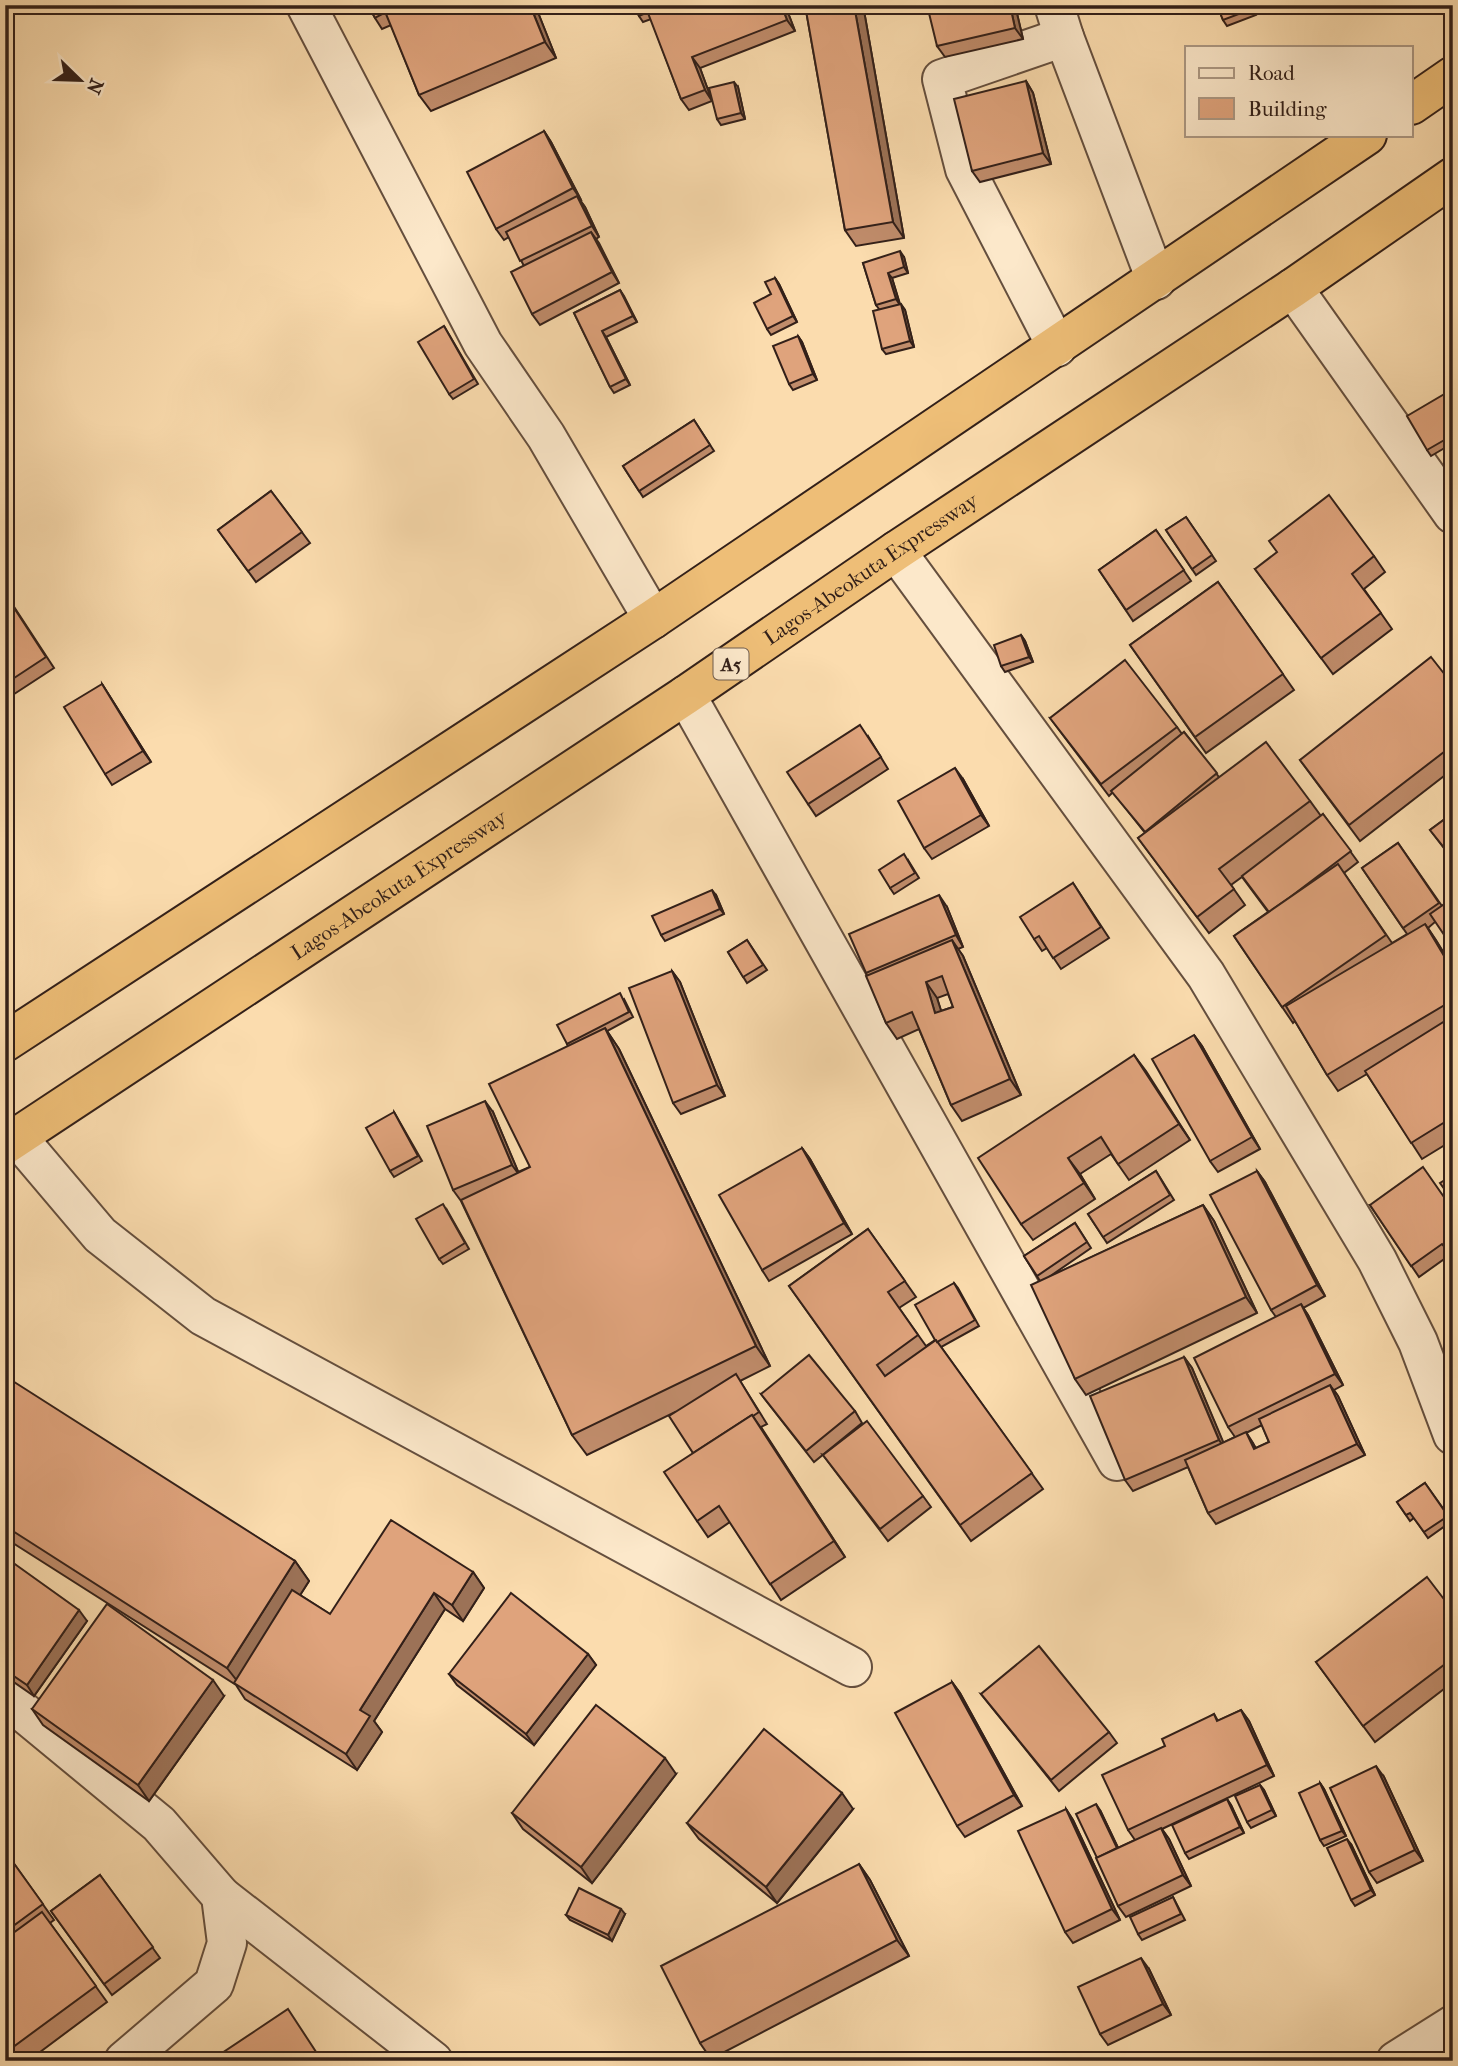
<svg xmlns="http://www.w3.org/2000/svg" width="1458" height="2066" font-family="'IM FELL French Canon',serif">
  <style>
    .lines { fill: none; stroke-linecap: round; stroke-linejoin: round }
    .minor-casing { stroke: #654f3e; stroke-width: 42 }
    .highway-casing { stroke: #332019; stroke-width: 42 }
    .minor { stroke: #fce8ca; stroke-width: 38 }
    .highway { stroke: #eebe77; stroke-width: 38 }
    .wall { fill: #c08c6b; stroke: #332019; stroke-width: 2; fill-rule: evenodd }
    .shaded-wall { fill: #9c7257; stroke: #332019; stroke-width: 2 }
    .building { fill: #dfa37c; stroke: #332019; stroke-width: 2; fill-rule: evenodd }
    .labels { text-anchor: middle; stroke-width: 5; stroke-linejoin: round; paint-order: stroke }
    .shield { fill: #fce8ca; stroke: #6f5c4e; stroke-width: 2 }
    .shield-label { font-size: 19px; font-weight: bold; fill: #332019 }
    .street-label { font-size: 21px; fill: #332019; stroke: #fce8ca }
  </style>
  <rect width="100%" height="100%" fill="#fbdcae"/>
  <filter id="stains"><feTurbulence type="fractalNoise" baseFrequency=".00286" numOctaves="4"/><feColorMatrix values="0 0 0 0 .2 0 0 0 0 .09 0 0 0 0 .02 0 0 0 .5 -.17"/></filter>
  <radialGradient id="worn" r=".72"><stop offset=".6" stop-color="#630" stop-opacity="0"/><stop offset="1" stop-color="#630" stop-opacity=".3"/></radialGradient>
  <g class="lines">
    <defs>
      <g id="minor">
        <path d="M306,5l177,339 63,92 107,183"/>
        <path d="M1054,5l10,32"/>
        <path d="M1293,288l160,226"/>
        <path d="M1057,347l-92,-178 -23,-90 122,-42 92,243"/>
        <path d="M896,551l310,424 171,285 41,82 35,93"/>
        <path d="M686,695l431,766"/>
        <path d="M17,1137l83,98 103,81 649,351"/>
        <path d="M5,1697l154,127 62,72 6,47 -13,41 -90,77"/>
        <path d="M221,1896l212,165"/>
        <path d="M1396,2061l57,-36"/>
      </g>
      <g id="highway">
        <path d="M1411,105l42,-29"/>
        <path d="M5,1042l648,-423 714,-484"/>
        <path id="s1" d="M5,1145l681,-450 210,-144 397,-263 160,-111"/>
      </g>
    </defs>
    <use href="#minor" class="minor-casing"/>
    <use href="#highway" class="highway-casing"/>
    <use href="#minor" class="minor"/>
    <use href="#highway" class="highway"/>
  </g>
  <g class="wall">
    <path d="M368,5h167l21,53 -125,53 -12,-16 -28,-70 -9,4 -7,-11z"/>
    <path d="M634,5h151l10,26 -95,37 12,33 -23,9 -8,-11 -30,-80 -8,3 -4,-6z"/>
    <path d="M805,5h58l41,233 -48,8 -11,-16z"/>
    <path d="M1015,5l8,34 -78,18 -8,-11z"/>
    <path d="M1217,5h35l4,10 -29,11 -4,-6z"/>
    <path d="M1332,5h30l-24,8z"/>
    <path d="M1026,81l7,12 18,71 -71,18 -8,-11z"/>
    <path d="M738,87l7,32 -24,6 -4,-6z"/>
    <path d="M544,131l7,11 30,58h-1l5,7 14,30 -3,2 23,44 -79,42 -8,-11 -8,-48 -15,-29 -5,3 -8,-11z"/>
    <path d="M904,257l4,16 -16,5 8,26 5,6 9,37 -28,7 -4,-5 -3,-40 -3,-4 -13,-42z"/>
    <path d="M775,278l4,6 18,38 -26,13 -4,-6 4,-35z"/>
    <path d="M620,290l17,32 -31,15 24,48 -16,8 -4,-6 -36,-74z"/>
    <path d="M444,326l34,58 -25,15 -4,-5z"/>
    <path d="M798,336l4,6 15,38 -24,10 -4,-6z"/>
    <path d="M1453,389v54l-22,13 -4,-6z"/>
    <path d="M694,420l20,31 -71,46 -20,-31z"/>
    <path d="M271,491l39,52 -54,39 -38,-52z"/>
    <path d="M1186,517l30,44 -20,14 -30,-45z"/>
    <path d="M1156,530l35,51 -58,40 -34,-51z"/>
    <path d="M1374,556l11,16 -21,17 28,40 -59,45 -78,-105z"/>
    <path d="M1218,582l76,108 -88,63 -76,-108z"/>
    <path d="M5,593l49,75 -49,32z"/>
    <path d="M1021,635l4,6 8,21 -28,10 -4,-6z"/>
    <path d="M102,684l49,78 -39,23 -7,-11z"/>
    <path d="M1453,685v84l-93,72 -60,-81z"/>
    <path d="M1050,718l127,9 5,7 2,-2 35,45 91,24 11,15 2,-2 35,48 -14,11 48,70 15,-9 -45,-66 36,-25 44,63 -7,16 -7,6 25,40v172l-31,19 -55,-85 -29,17 -11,-16 -32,-54 -2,2 -59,-87 34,-24 -26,-35 -11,8 14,20 -36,28 -71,-95 7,-5 -32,-41 -4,4z"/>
    <path d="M868,736l20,33 -72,47 -8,-12z"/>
    <path d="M963,779l26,47 -57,33 -8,-11z"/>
    <path d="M1453,813v40l-3,3 -20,-26z"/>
    <path d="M908,860l11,18 -25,16 -4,-6z"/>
    <path d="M1073,883l36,55 -48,31 -14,-21 -5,3 -8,-12z"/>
    <path d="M716,895l8,19 -59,27 -4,-6z"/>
    <path d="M947,907l16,40 -5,2 5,7 58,139 -59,26 -11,-16 -32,-76 -22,10 -11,-16 -20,-50zM948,994l5,13 -12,4 -4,-13z"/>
    <path d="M747,940l20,30 -20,13 -19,-31z"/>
    <path d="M672,971l8,11 45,114 -44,18 -8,-11z"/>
    <path d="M624,999l9,18 -26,14 12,18 151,317 -30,15 27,43 -6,3 84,130 -64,43 -51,-78 -22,15 -11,-16 -4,-68 -18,-41 -88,43 -15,-20 -111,-234 -8,-11 40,-78 25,60 12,-5 38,-121 -1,-2z"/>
    <path d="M1194,1035l8,11 58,103 -42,23 -8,-11z"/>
    <path d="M1134,1055l56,85 -61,40 -18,-26 -31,20 15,25 -62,41 -12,-16z"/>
    <path d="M394,1112l28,49 -28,16 -4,-6z"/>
    <path d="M802,1148l8,11 42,75 -83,47 -7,-11z"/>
    <path d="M1156,1171l18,29 -67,43 -19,-29z"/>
    <path d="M1257,1171l8,11 60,114 -22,12 5,7 35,70 -9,5 4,6 27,59 -149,69 -8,-11 -20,-46 -55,24 -8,-11 59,-123 8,11 31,75 12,-6 -7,-10 48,-110 -5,-7zM1262,1425l7,17 -13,6 -10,-15z"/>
    <path d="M1203,1205l11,16 43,92 -171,82 -11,-16 -35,-98 -16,-25 51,-33 16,25 -42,29z"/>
    <path d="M1370,1205l83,5v49l-3,-4 -31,22z"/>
    <path d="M447,1210l22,39 -26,15 -4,-5z"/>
    <path d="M868,1229l48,68 -17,11 27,38 9,-6 19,-57 4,5 21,38 -38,21 102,142 -72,52 -182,-255z"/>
    <path d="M5,1381l290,180 14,20 -9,14 30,19 143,-42 11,16 -21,33 -18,-12 -71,112 8,11 -25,38 -112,-71 -9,-14 -231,-147z"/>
    <path d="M761,1394l94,17 7,12 -48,39z"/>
    <path d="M823,1455l100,41 8,11 -43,34z"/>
    <path d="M1425,1483l27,38 -24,17 -14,-20 -4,3 -13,-19z"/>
    <path d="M5,1557l82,64 -53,75 -29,-20z"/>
    <path d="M1453,1611v71l-78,60 -59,-80z"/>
    <path d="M588,1654l8,11 -62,80 -77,-60 -8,-11z"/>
    <path d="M952,1682l8,11 62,113 -57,31 -8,-11z"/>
    <path d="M981,1694l128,38 8,11 -58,48z"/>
    <path d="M224,1696l-75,105 -106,-76 -11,-16z"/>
    <path d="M1241,1710l8,11 25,55 -112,53 7,10 22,47 -65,31 -8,-11 -18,-96 18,38 17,-8 -7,-10 37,-84 49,-32 4,7z"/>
    <path d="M676,1774l-84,109 -69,-54 -11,-16z"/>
    <path d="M1384,1777l39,84 -46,22 -8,-11z"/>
    <path d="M1320,1783l4,6 22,47 -22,10 -4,-6z"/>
    <path d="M1260,1785l4,5 12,26 -25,12 -4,-6z"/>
    <path d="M1227,1799l4,6 13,28 -55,26 -4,-6z"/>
    <path d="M853,1809l-76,94 -78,-64 -12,-16z"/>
    <path d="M1066,1809l7,11 47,100 -47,23 -8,-11z"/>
    <path d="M1351,1844l24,51 -20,11 -4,-6z"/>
    <path d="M5,1851l49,69 -4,3 57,79 -79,59h-23z"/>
    <path d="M859,1864l11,16 39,76 -198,103 -11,-16z"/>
    <path d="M100,1875l60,83 -48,37 -61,-84z"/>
    <path d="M1173,1897l12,23 -43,20 -4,-6z"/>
    <path d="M625,1914l-13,27 -42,-21 -4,-5z"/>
    <path d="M1149,1969l22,46 -63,30 -8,-11z"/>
  </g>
  <g class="shaded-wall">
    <path d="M530,5h5l21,53 -11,-16z"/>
    <path d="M781,5h4l10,26 -8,-11z"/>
    <path d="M854,5h9l41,233 -11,-16z"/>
    <path d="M1010,5h5l8,34 -8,-11z"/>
    <path d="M692,57l8,11 12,33 -7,-11z"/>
    <path d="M1026,81l7,12 18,71 -8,-11z"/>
    <path d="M734,82l4,5 7,32 -4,-6z"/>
    <path d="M544,131l7,11 30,58 -8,-12z"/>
    <path d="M577,196l8,11 14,30 -7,-11z"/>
    <path d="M591,232l8,11 20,40 -7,-11z"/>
    <path d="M900,251l4,6 4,16 -4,-6z"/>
    <path d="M888,273l4,5 8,27 -4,-6z"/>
    <path d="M775,278l4,6 18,38 -4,-6z"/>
    <path d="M620,290l4,6 13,26 -4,-6z"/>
    <path d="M901,304l4,6 9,37 -4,-6z"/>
    <path d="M602,331l4,6 24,48 -4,-6z"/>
    <path d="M798,336l4,6 15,38 -4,-6z"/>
    <path d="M1021,635l4,6 8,21 -4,-5z"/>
    <path d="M102,684l7,11 42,67 -8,-11z"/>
    <path d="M955,768l8,11 26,47 -8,-11z"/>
    <path d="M712,890l4,5 8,19 -4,-5z"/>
    <path d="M939,895l8,12 16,40 -7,-12z"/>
    <path d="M1425,924l11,16 17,28v3z"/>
    <path d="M952,940l11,16 58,139 -11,-16z"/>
    <path d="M672,971l8,11 45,114 -8,-11z"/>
    <path d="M926,982l11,16 10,31 -12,-16z"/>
    <path d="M605,1028l14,21 151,317 -14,-20z"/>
    <path d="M1194,1035l8,11 58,103 -8,-12z"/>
    <path d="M1134,1055l12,16 44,69 -11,-16z"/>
    <path d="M485,1101l8,11 27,64 -8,-11z"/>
    <path d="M802,1148l8,11 42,75 -8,-11z"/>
    <path d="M1068,1158l12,16 15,25 -11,-16z"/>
    <path d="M1257,1171l8,11 60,114 -8,-11z"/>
    <path d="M1203,1205l11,16 43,92 -11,-16z"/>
    <path d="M1301,1304l7,11 35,70 -8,-11z"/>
    <path d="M1184,1357l8,11 35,83 -8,-11z"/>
    <path d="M1330,1385l8,11 27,59 -8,-11z"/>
    <path d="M752,1415l11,16 82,126 -11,-16z"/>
    <path d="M1246,1432l7,11 8,18 -7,-12z"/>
    <path d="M295,1561l14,20 -67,106 -15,-19z"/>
    <path d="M473,1572l11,16 -21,33 -11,-16z"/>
    <path d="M434,1593l11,16 -71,112 8,11 -25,38 -11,-16 14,-44z"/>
    <path d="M79,1610l8,11 -53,75 -7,-11z"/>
    <path d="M588,1654l8,11 -62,80 -8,-11z"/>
    <path d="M213,1680l11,16 -75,105 -11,-16z"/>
    <path d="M952,1682l8,11 62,113 -8,-11z"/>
    <path d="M1241,1710l8,11 25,55 -7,-11z"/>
    <path d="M665,1758l11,16 -84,109 -11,-16z"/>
    <path d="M1376,1766l8,11 39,84 -8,-11z"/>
    <path d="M1320,1783l4,6 22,47 -4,-5z"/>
    <path d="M1260,1785l4,5 12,26 -4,-6z"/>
    <path d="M842,1793l11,16 -76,94 -11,-16z"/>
    <path d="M1227,1799l4,6 13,28 -4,-6z"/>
    <path d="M1096,1804l4,6 22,46 -4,-5z"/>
    <path d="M1066,1809l7,11 47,100 -8,-11z"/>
    <path d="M1161,1828l8,11 22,47 -8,-11z"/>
    <path d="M1347,1839l4,5 24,51 -4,-5z"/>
    <path d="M859,1864l11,16 39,76 -12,-16z"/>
    <path d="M621,1909l4,5 -13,27 -4,-6z"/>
    <path d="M1141,1958l8,11 22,46 -8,-11z"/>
  </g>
  <g class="building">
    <path d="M368,5h31l-24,13z"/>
    <path d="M408,5h122l15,37 -126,53 -33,-81z"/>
    <path d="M634,5h31l-26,11z"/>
    <path d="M668,5h113l6,15 -95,37 13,33 -24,9 -33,-86z"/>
    <path d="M805,5h49l39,217 -48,8z"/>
    <path d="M927,5h83l5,23 -78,18z"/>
    <path d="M1217,5h33l2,4 -29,11z"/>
    <path d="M1026,81l17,72 -71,18 -18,-72z"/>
    <path d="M734,82l7,31 -24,6 -8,-31z"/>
    <path d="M544,131l29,57 -77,41 -29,-57z"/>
    <path d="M577,196l15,30 -72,35 -14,-29z"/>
    <path d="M591,232l21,40 -80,42 -21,-42z"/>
    <path d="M900,251l4,16 -16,6 8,26 -20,6 -13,-42z"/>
    <path d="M775,278l18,38 -26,13 -13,-26 17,-9 -6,-12z"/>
    <path d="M620,290l13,26 -31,15 24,48 -16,8 -36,-74z"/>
    <path d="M901,304l9,37 -28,8 -9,-38z"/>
    <path d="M444,326l30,53 -25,15 -31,-52z"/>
    <path d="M798,336l15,38 -24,10 -16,-38z"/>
    <path d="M1453,389v46l-26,15 -20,-34z"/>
    <path d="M694,420l16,25 -71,46 -16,-25z"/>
    <path d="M1453,488v11l-5,-7z"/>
    <path d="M271,491l31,41 -54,39 -30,-41z"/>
    <path d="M1329,495l45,61 -22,18 29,39 -60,45 -66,-89 22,-17 -8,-11z"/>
    <path d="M1186,517l26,38 -20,14 -26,-39z"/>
    <path d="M1156,530l28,40 -58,40 -27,-40z"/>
    <path d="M1218,582l65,92 -88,63 -65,-92z"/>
    <path d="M5,594l41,63 -41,27z"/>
    <path d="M1021,635l8,22 -28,9 -7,-21z"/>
    <path d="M1431,657l22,28v60l-104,80 -49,-65z"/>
    <path d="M1125,660l52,67 -76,57 -51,-66z"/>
    <path d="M102,684l41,67 -38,23 -41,-67z"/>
    <path d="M860,725l21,32 -73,47 -21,-32z"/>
    <path d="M1184,732l33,41 -72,59 -34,-41z"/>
    <path d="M1266,742l44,59 -91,68 15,20 -37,28 -59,-79z"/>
    <path d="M955,768l26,47 -57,33 -26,-47z"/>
    <path d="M1453,813v32l-7,5 -16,-20z"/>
    <path d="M1323,814l28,37 -62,47 -20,14 -27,-36z"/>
    <path d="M1398,843l41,60 -36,25 -41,-60z"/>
    <path d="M904,854l11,19 -25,15 -11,-18z"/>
    <path d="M1338,864l48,71 -104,72 -48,-71z"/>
    <path d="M1073,883l28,44 -48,31 -14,-22 -5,3 -14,-22z"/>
    <path d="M712,890l8,19 -59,26 -9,-19z"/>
    <path d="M939,895l17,40 -90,38 -17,-39z"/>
    <path d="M1453,898v50l-23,-34z"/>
    <path d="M1425,924l28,47v29l-126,75 -41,-69z"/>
    <path d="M747,940l16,25 -20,12 -15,-25z"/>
    <path d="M952,940l58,139 -59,26 -39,-93 -26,11 -20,-47zM942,976l11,31 -18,6 -9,-31z"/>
    <path d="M672,971l45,114 -44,18 -44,-115z"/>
    <path d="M620,993l9,19 -62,32 -10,-19z"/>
    <path d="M1453,1016v101l-42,26 -46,-72z"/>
    <path d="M605,1028l151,318 -184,89 -111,-235 69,-33 -41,-83z"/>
    <path d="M1194,1035l58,102 -42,24 -58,-102z"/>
    <path d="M1134,1055l45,69 -61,40 -17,-27 -33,21 16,25 -63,41 -43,-66z"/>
    <path d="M485,1101l27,64 -59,25 -26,-64z"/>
    <path d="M394,1112l24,44 -28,15 -24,-43z"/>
    <path d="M802,1148l42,75 -82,47 -43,-75z"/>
    <path d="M1423,1167l30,43v48l-11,-14 -31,22 -41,-61z"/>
    <path d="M1156,1171l14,24 -67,42 -15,-23z"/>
    <path d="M1257,1171l60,114 -46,25 -61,-115z"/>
    <path d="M1453,1175v26l-13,-18z"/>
    <path d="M443,1204l22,39 -26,16 -23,-40z"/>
    <path d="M1203,1205l43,92 -171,82 -44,-94z"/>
    <path d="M1075,1223l12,19 -50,34 -13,-20z"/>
    <path d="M868,1229l37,52 -17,11 30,43 -41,30 8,11 51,-36 96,133 -72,52 -171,-239z"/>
    <path d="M954,1283l21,37 -38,22 -1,-2h-1l-20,-35z"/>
    <path d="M1301,1304l34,70 -107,53 -34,-69z"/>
    <path d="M809,1355l46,56 -49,40 -45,-57z"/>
    <path d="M1184,1357l35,83 -94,40 -35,-84z"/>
    <path d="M736,1374l23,38 -6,4 -1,-1 -59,38 -24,-37z"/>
    <path d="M8,1378l287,183 -68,107 -222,-142v-145z"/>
    <path d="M1330,1385l27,59 -149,69 -23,-53 61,-28 8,17 15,-7 -10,-23z"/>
    <path d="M752,1415l82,126 -64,43 -51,-78 -22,15 -33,-49z"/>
    <path d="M867,1421l56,75 -43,33 -57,-74z"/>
    <path d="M1425,1483l23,33 -24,16 -14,-19 -4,2 -9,-13z"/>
    <path d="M391,1520l82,52 -21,33 -18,-12 -74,117 10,6 -24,38 -112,-71 58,-93 38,24z"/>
    <path d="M5,1557l74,53 -52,75 -22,-15z"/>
    <path d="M1427,1577l26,34v47l-90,68 -47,-64z"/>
    <path d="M511,1593l77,61 -62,80 -77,-60z"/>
    <path d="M107,1604l106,76 -75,105 -106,-76z"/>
    <path d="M1039,1646l70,86 -58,48 -70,-86z"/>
    <path d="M952,1682l62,113 -57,31 -62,-113z"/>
    <path d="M596,1705l69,53 -84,109 -69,-54z"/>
    <path d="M1241,1710l26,55 -139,65 -26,-55 63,-29 -3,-7 52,-25 3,7z"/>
    <path d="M764,1729l78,64 -76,94 -79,-64z"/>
    <path d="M1376,1766l39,84 -46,22 -39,-84z"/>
    <path d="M1320,1783l22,48 -22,9 -21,-47z"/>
    <path d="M1260,1785l12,25 -25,12 -12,-26z"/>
    <path d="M1227,1799l13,28 -55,26 -13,-28z"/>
    <path d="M1096,1804l21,44 -20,10 -21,-44z"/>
    <path d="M1066,1809l46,100 -47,23 -47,-101z"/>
    <path d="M1161,1828l22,47 -65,31 -22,-48z"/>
    <path d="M1347,1839l24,51 -20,10 -24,-52z"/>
    <path d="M5,1851l38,53 -38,28z"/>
    <path d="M859,1864l38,76 -197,103 -39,-77z"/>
    <path d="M100,1875l53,72 -49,37 -53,-73z"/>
    <path d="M579,1888l42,21 -13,26 -42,-20z"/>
    <path d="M1173,1897l8,17 -43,20 -8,-17z"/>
    <path d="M42,1912l54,74 -91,67v-114z"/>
    <path d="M1141,1958l22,46 -63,30 -22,-47z"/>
    <path d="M288,2009l34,52h-112z"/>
    <path d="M876,2054l2,7h-17z"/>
  </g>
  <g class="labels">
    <rect class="shield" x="713.5" y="648.5" width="35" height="31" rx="5"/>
    <g class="shield-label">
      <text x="731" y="671">A5</text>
    </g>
    <g class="street-label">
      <text dy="7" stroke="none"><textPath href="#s1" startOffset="1040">Lagos-Abeokuta Expressway</textPath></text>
      <text dy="7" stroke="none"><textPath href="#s1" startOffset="472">Lagos-Abeokuta Expressway</textPath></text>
    </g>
  </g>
  <rect width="1458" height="2066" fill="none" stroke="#fbdcae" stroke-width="28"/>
  <rect x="7" y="7" width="1444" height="2052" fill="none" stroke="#332019" stroke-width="3.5"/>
  <rect x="14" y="14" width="1430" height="2038" fill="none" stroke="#332019" stroke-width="2"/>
  <rect x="1185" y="46" width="228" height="91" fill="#fce8ca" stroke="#ac9883" stroke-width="2"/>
  <rect x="1199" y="68" width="35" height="10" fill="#fce8ca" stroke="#ac9883" stroke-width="2"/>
  <text x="1248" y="80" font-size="21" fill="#332019">Road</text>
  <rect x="1199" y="98" width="35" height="21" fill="#dfa37c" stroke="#ac9883" stroke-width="2"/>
  <text x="1248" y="116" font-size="21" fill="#332019">Building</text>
  <g transform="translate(80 80) rotate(113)" stroke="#fce8ca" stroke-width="5" paint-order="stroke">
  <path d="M0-5L12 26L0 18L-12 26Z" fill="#332019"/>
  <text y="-10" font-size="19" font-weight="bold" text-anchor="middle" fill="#332019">N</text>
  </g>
  <rect width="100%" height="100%" filter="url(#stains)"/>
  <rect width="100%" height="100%" fill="url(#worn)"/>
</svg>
